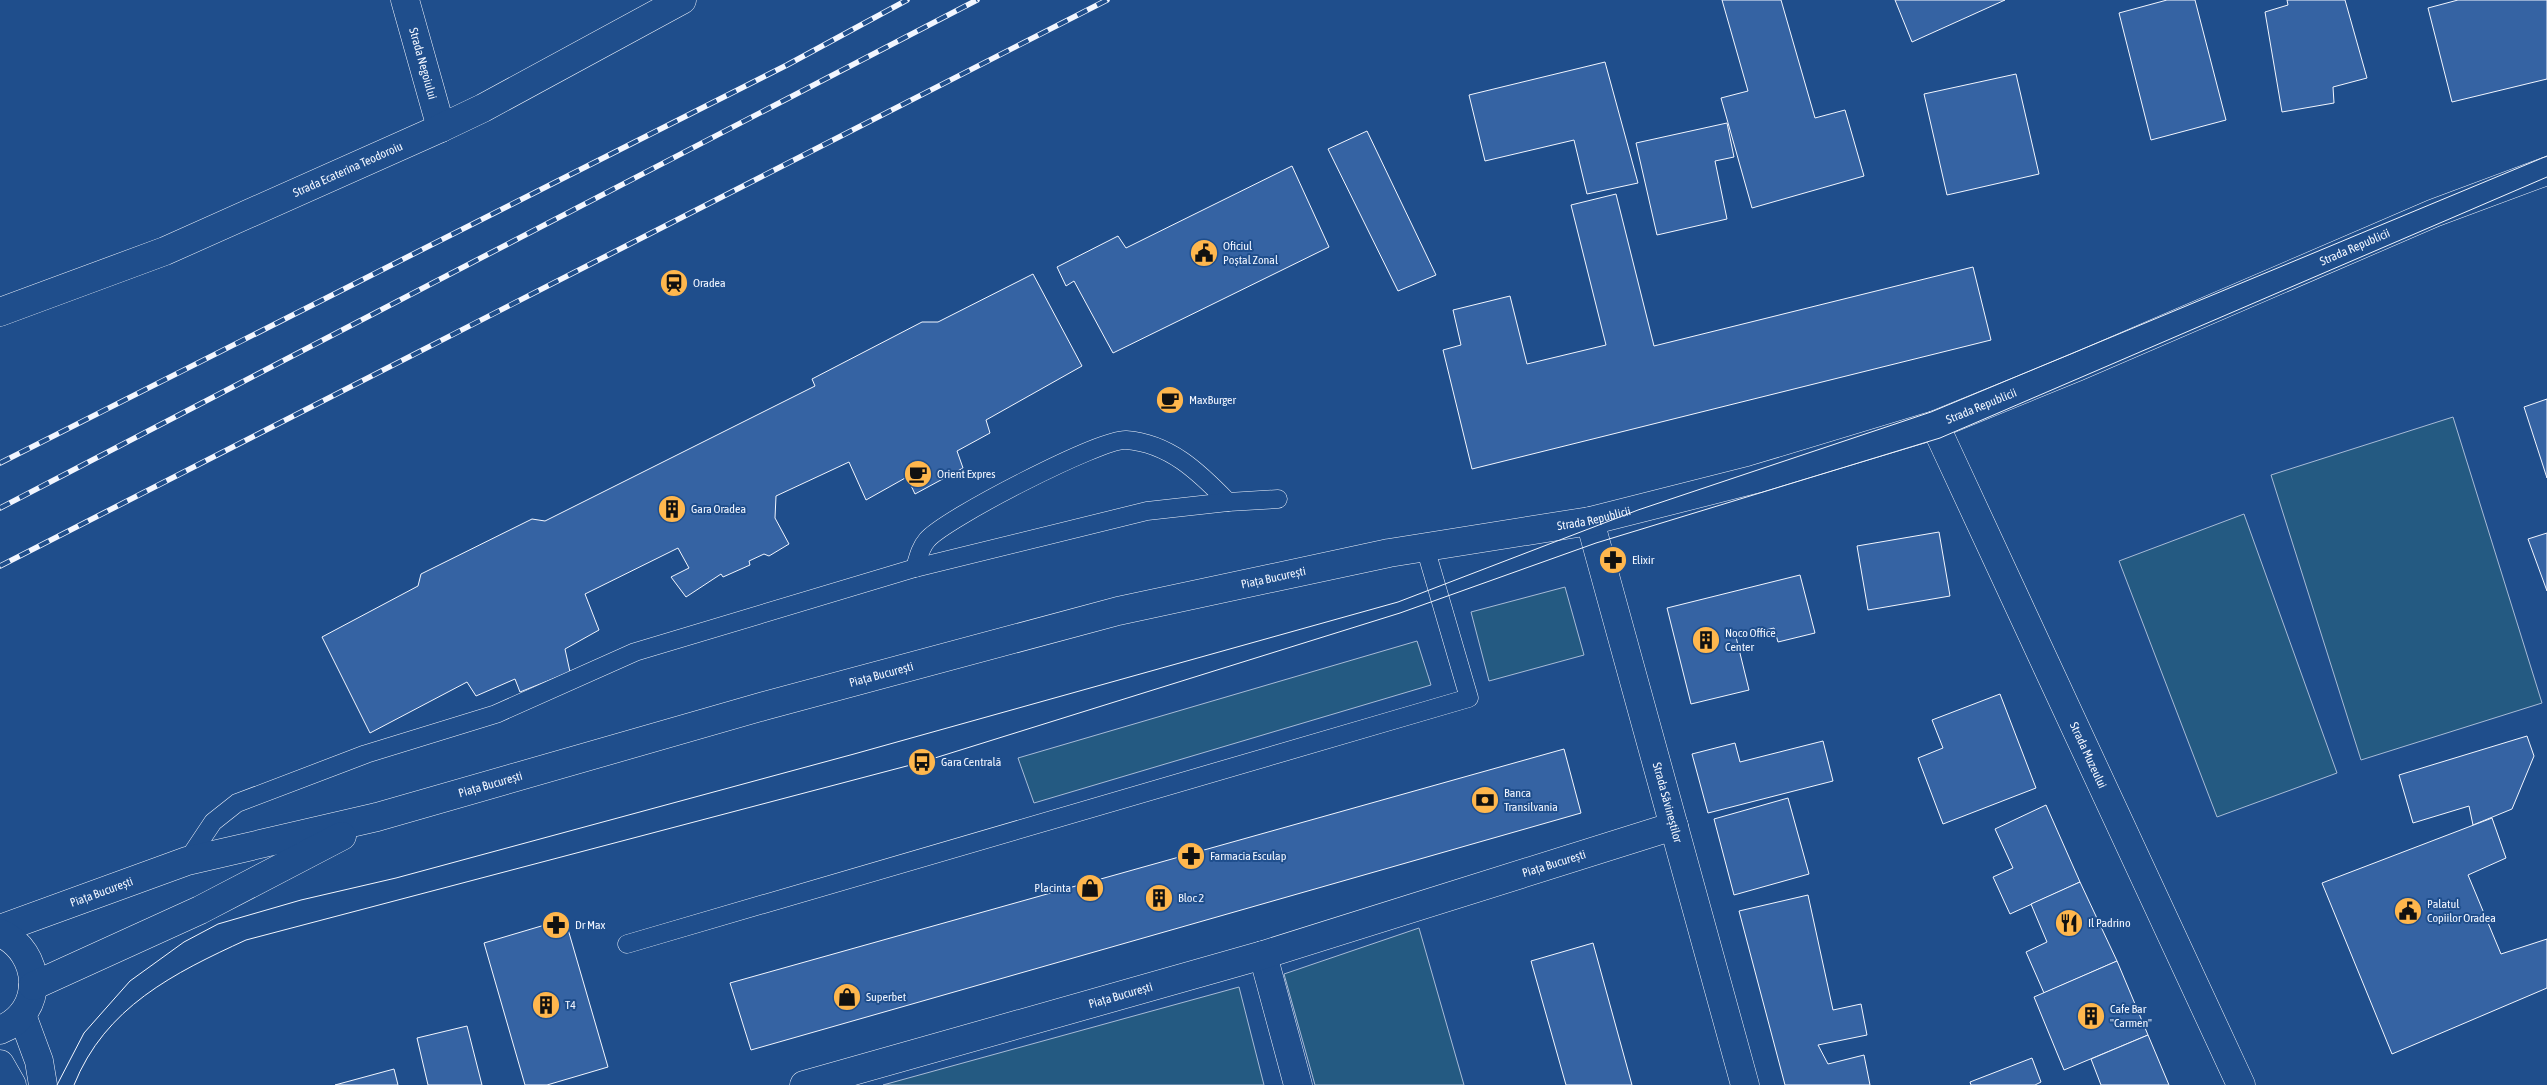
<svg xmlns="http://www.w3.org/2000/svg" width="2547" height="1085" font-family="'Asap Condensed',sans-serif">
  <style>
    .green { fill: #245a82; stroke: #a8bbd7 }
    .building { fill: #3563a3; stroke: #f2f6ff }
    .lines { fill: none; stroke-linecap: round; stroke-linejoin: round }
    .service-casing { stroke: #f2f6ff; stroke-width: 19 }
    .minor-casing { stroke: #f2f6ff; stroke-width: 29 }
    .secondary-casing { stroke: #f2f6ff; stroke-width: 29 }
    .primary-casing { stroke: #f2f6ff; stroke-width: 29 }
    .service { stroke: #1f4e8c; stroke-width: 18 }
    .minor { stroke: #1f4e8c; stroke-width: 28 }
    .secondary { stroke: #1f4e8c; stroke-width: 28 }
    .primary { stroke: #1f4e8c; stroke-width: 28 }
    .tram { stroke: #f2f6ff; stroke-width: 1 }
    .rail-casing { stroke: #f2f6ff; stroke-width: 5.5 }
    .rail { stroke: #1f4e8c; stroke-width: 4; stroke-dasharray: 11; stroke-linecap: butt }
    .labels { text-anchor: middle; stroke-width: 4; stroke-linejoin: round; paint-order: stroke }
    .street-label { font-size: 12px; fill: #f2f6ff; stroke: #1f4e8c }
    .poi-label { font-size: 12px; fill: #f2f6ff; stroke: #1f4e8c; text-anchor: start }
  </style>
  <rect width="100%" height="100%" fill="#1f4e8c"/>
  <g class="green">
    <path d="M2453,417l89,286 -181,57 -90,-285z"/>
    <path d="M2244,514l93,259 -120,44 -98,-256z"/>
    <path d="M1565,587l19,68 -95,26 -18,-69z"/>
    <path d="M1417,641l14,44 -397,118 -16,-45z"/>
    <path d="M1419,928l45,157h-149l-31,-111z"/>
    <path d="M1239,987l25,98h-381z"/>
  </g>
  <g class="building">
    <path d="M1722,0h59l34,118 30,-8 19,66 -112,32 -31,-110 27,-7z"/>
    <path d="M1895,0h110l-93,42z"/>
    <path d="M2167,0h28l31,120 -75,20 -32,-127z"/>
    <path d="M2287,0h58l22,78 -34,9 1,16 -52,9 -17,-100 23,-7z"/>
    <path d="M2458,0h89v79l-95,23 -24,-94z"/>
    <path d="M1605,62l33,121 -51,11 -13,-54 -89,21 -16,-66z"/>
    <path d="M2016,74l23,100 -92,21 -23,-101z"/>
    <path d="M1727,123l7,34 -19,4 12,58 -70,16 -21,-92z"/>
    <path d="M1367,131l69,144 -38,16 -70,-142z"/>
    <path d="M1292,166l37,81 -216,106 -39,-72 -8,5 -9,-19 61,-31 8,12z"/>
    <path d="M1616,194l38,152 319,-79 18,73 -519,129 -29,-119 18,-5 -8,-35 57,-14 17,68 79,-19 -35,-140z"/>
    <path d="M1033,274l49,92 -96,54 4,13 -33,18 6,17 -48,26 -8,-17 -41,23 -17,-38 -73,34 -1,22 14,26 -20,12 -5,-2 -15,7 1,4 -27,12 -2,-3 -35,23 -15,-20 18,-9 -11,-20 -93,46 14,36 -34,19 5,23 -50,20 -5,-13 -39,17 -9,-14 -97,51 -48,-96 96,-51 3,-12 111,-55 13,2 270,-135 -3,-7 110,-57h16z"/>
    <path d="M2547,399v79l-23,-71z"/>
    <path d="M1939,532l11,64 -82,14 -11,-64z"/>
    <path d="M2547,533v58l-19,-52z"/>
    <path d="M1800,575l15,58 -37,9 -4,-14 -38,9 13,53 -58,14 -24,-96z"/>
    <path d="M2000,694l36,94 -93,36 -25,-66 25,-10 -11,-28z"/>
    <path d="M2527,736l7,20 -22,53 -39,16 -4,-19 -56,17 -14,-48z"/>
    <path d="M1823,741l10,40 -125,32 -16,-59 43,-11 5,19z"/>
    <path d="M1564,749l17,64 -830,237 -21,-67z"/>
    <path d="M1788,798l21,76 -75,21 -20,-76z"/>
    <path d="M2046,805l34,77 -70,32 -17,-37 20,-9 -18,-39z"/>
    <path d="M2492,818l14,40 -38,17 33,79 46,-15v49l-155,66 -70,-171z"/>
    <path d="M2080,882l37,79 -73,32 -18,-41 21,-10 -16,-38z"/>
    <path d="M1808,895l25,115 28,-6 6,31 -49,10 10,19 36,-9 6,30h-85l-46,-174z"/>
    <path d="M565,919l43,148 -61,18h-22l-41,-142z"/>
    <path d="M1593,943l39,142h-66l-35,-124z"/>
    <path d="M2117,961l31,74 -84,35 -30,-73z"/>
    <path d="M467,1026l15,59h-54l-11,-47z"/>
    <path d="M2148,1035l21,50h-68l-10,-26z"/>
    <path d="M2032,1058l9,24 -6,3h-64l-1,-3z"/>
    <path d="M394,1069l4,16h-63z"/>
  </g>
  <g class="lines">
    <defs>
      <g id="service">
        <path d="M915,568c3,-10 5,-20 12,-28 17,-21 175,-102 199,-100 43,3 73,32 102,62"/>
        <path d="M187,861l26,-39 24,-19 129,-49 130,-40 139,-62 280,-84 232,-57 81,-9 50,-3"/>
        <path d="M627,944l842,-246 -44,-151"/>
      </g>
      <g id="minor">
        <path id="s1" d="M405,0l36,128"/>
        <path id="s2" d="M1590,521l155,564"/>
        <path d="M1263,955l35,130"/>
        <path d="M22,1015l17,46 4,24"/>
        <path d="M0,1064l12,21"/>
        <path id="s3" d="M804,1085l459,-130 411,-129"/>
      </g>
      <g id="secondary">
        <path id="s4" d="M0,312l165,-61 276,-123 42,-20 199,-108"/>
      </g>
      <g id="primary">
        <path id="s5" d="M1935,425l306,660"/>
        <path id="s6" d="M0,929l187,-68 190,-44 387,-111 354,-95 271,-58 201,-32 166,-42 179,-54 142,-58 357,-154 113,-42"/>
        <path d="M0,933c42,19 46,79 0,97"/>
        <path d="M33,986l167,-76 142,-74"/>
      </g>
    </defs>
    <use href="#service" class="service-casing"/>
    <use href="#minor" class="minor-casing"/>
    <use href="#secondary" class="secondary-casing"/>
    <use href="#primary" class="primary-casing"/>
    <use href="#service" class="service"/>
    <use href="#minor" class="minor"/>
    <use href="#secondary" class="secondary"/>
    <use href="#primary" class="primary"/>
    <g class="tram">
      <path d="M57,1085l27,-52 46,-52 54,-39 34,-18 83,-24 95,-22 458,-124 544,-152 240,-92 293,-98 616,-256"/>
      <path d="M74,1085c31,-78 100,-112 172,-145l676,-178 478,-149 196,-70 344,-105 607,-261"/>
    </g>
    <defs>
      <g id="rail">
        <path d="M0,463l787,-398 120,-65"/>
        <path d="M0,508l977,-508"/>
        <path d="M0,566l1107,-566"/>
      </g>
    </defs>
    <use href="#rail" class="rail-casing"/>
    <use href="#rail" class="rail"/>
  </g>
  <defs>
    <symbol id="civic-disc" viewBox="-11 -11 22 22"><circle r="9.5" fill="#ffb74d" stroke="#1f4e8c"/><path d="M-.6-6.5H3V-4.5H.6V-3L4-1V1h2V6H-6V1h2V-1L-.6-3ZM-1.2 2.5V6h2.4V2.5Z" fill="#111"/></symbol>
    <symbol id="station-disc" viewBox="-11 -11 22 22"><circle r="9.5" fill="#ffb74d" stroke="#1f4e8c"/><path d="M-3-6H3Q5-6 5-4V2Q5 4 3 4L4.5 6H3L1.5 4h-3L-3 6H-4.5L-3 4Q-5 4-5 2V-4Q-5-6-3-6ZM-3.5-4v3h7v-3ZM-3.5 1v1.5H-2V1ZM2 1v1.5H3.5V1Z" fill="#111"/></symbol>
    <symbol id="cafe-disc" viewBox="-11 -11 22 22"><circle r="9.5" fill="#ffb74d" stroke="#1f4e8c"/><path d="M-5.5-4.5H6V0H3Q3 3.5 0 3.5H-2.5Q-5.5 3.5-5.5 0ZM3-3.2v2h1.7v-2ZM-6 4.5H4V6H-6Z" fill="#111"/></symbol>
    <symbol id="building-disc" viewBox="-11 -11 22 22"><circle r="9.5" fill="#ffb74d" stroke="#1f4e8c"/><path d="M-4-6H4V6H1V3H-1V6H-4ZM-2.5-4.3h1.7v1.8h-1.7ZM.8-4.3h1.7v1.8H.8ZM-2.5-1h1.7V.8h-1.7ZM.8-1h1.7V.8H.8Z" fill="#111"/></symbol>
    <symbol id="pharmacy-disc" viewBox="-11 -11 22 22"><circle r="9.5" fill="#ffb74d" stroke="#1f4e8c"/><path d="M-2-6h4v4h4v4h-4v4h-4v-4h-4v-4h4Z" fill="#111"/></symbol>
    <symbol id="bus-disc" viewBox="-11 -11 22 22"><circle r="9.5" fill="#ffb74d" stroke="#1f4e8c"/><path d="M-5-6H5V4H4V6H2V4H-2V6H-4V4H-5ZM-3.5-4V0h7V-4ZM-3.5 1.2v1.5H-2V1.2ZM2 1.2v1.5H3.5V1.2Z" fill="#111"/></symbol>
    <symbol id="bank-disc" viewBox="-11 -11 22 22"><circle r="9.5" fill="#ffb74d" stroke="#1f4e8c"/><path d="M-6-4H6V4H-6ZM0-2.3a2.3 2.3 0 1 0 0 4.6a2.3 2.3 0 1 0 0-4.6Z" fill="#111"/></symbol>
    <symbol id="shop-disc" viewBox="-11 -11 22 22"><circle r="9.5" fill="#ffb74d" stroke="#1f4e8c"/><path d="M-5-2.5h2.3a2.7 3.5 0 0 1 5.4 0H5L5.5 6h-11ZM-1.5-2.5h3a1.5 2.3 0 0 0-3 0Z" fill="#111"/></symbol>
    <symbol id="restaurant-disc" viewBox="-11 -11 22 22"><circle r="9.5" fill="#ffb74d" stroke="#1f4e8c"/><path d="M-5-6h1v4h1v-4h1v4h1v-4h1v5L-1.5 .5V6h-2V.5L-5-1ZM5-6V6H3V1.5H1.5Q1.5-4 5-6Z" fill="#111"/></symbol>
  </defs>
  <g fill-rule="evenodd">
    <use href="#civic-disc" x="1188" y="237" width="32" height="32"/>
    <use href="#station-disc" x="658" y="267" width="32" height="32"/>
    <use href="#cafe-disc" x="1154" y="384" width="32" height="32"/>
    <use href="#cafe-disc" x="902" y="458" width="32" height="32"/>
    <use href="#building-disc" x="656" y="493" width="32" height="32"/>
    <use href="#pharmacy-disc" x="1597" y="544" width="32" height="32"/>
    <use href="#building-disc" x="1690" y="624" width="32" height="32"/>
    <use href="#bus-disc" x="906" y="746" width="32" height="32"/>
    <use href="#bank-disc" x="1469" y="784" width="32" height="32"/>
    <use href="#pharmacy-disc" x="1175" y="840" width="32" height="32"/>
    <use href="#shop-disc" x="1074" y="872" width="32" height="32"/>
    <use href="#building-disc" x="1143" y="882" width="32" height="32"/>
    <use href="#civic-disc" x="2392" y="895" width="32" height="32"/>
    <use href="#restaurant-disc" x="2053" y="907" width="32" height="32"/>
    <use href="#pharmacy-disc" x="540" y="909" width="32" height="32"/>
    <use href="#shop-disc" x="831" y="981" width="32" height="32"/>
    <use href="#building-disc" x="530" y="989" width="32" height="32"/>
    <use href="#building-disc" x="2075" y="1000" width="32" height="32"/>
  </g>
  <g class="labels">
    <g class="street-label">
      <text dy="4" stroke="none"><textPath href="#s1" startOffset="66">Strada Negoiului</textPath></text>
      <text dy="4" stroke="none"><textPath href="#s4" startOffset="376">Strada Ecaterina Teodoroiu</textPath></text>
      <text dy="4" stroke="none"><textPath href="#s6" startOffset="2458">Strada Republicii</textPath></text>
      <text dy="4" stroke="none"><textPath href="#s6" startOffset="2052">Strada Republicii</textPath></text>
      <text dy="4" stroke="none"><textPath href="#s6" startOffset="1648">Strada Republicii</textPath></text>
      <text dy="4" stroke="none"><textPath href="#s6" startOffset="1322">Piața București</textPath></text>
      <text dy="4" stroke="none"><textPath href="#s6" startOffset="918">Piața București</textPath></text>
      <text dy="4" stroke="none"><textPath href="#s5" startOffset="364">Strada Muzeului</textPath></text>
      <text dy="4" stroke="none"><textPath href="#s6" startOffset="512">Piața București</textPath></text>
      <text dy="4" stroke="none"><textPath href="#s2" startOffset="292">Strada Săvineștilor</textPath></text>
      <text dy="4" stroke="none"><textPath href="#s3" startOffset="782">Piața București</textPath></text>
      <text dy="4" stroke="none"><textPath href="#s6" startOffset="108">Piața București</textPath></text>
      <text dy="4" stroke="none"><textPath href="#s3" startOffset="329">Piața București</textPath></text>
    </g>
    <g class="poi-label">
      <text x="1223" y="250">Oficiul<tspan x="1223" dy="14">Poștal Zonal</tspan></text>
      <text x="693" y="287">Oradea</text>
      <text x="1189" y="404">MaxBurger</text>
      <text x="937" y="478">Orient Expres</text>
      <text x="691" y="513">Gara Oradea</text>
      <text x="1632" y="564">Elixir</text>
      <text x="1725" y="637">Noco Office<tspan x="1725" dy="14">Center</tspan></text>
      <text x="941" y="766">Gara Centrală</text>
      <text x="1504" y="797">Banca<tspan x="1504" dy="14">Transilvania</tspan></text>
      <text x="1210" y="860">Farmacia Esculap</text>
      <text x="1071" y="892" text-anchor="end">Placinta</text>
      <text x="1178" y="902">Bloc 2</text>
      <text x="2427" y="908">Palatul<tspan x="2427" dy="14">Copiilor Oradea</tspan></text>
      <text x="2088" y="927">Il Padrino</text>
      <text x="575" y="929">Dr Max</text>
      <text x="866" y="1001">Superbet</text>
      <text x="565" y="1009">T4</text>
      <text x="2110" y="1013">Cafe Bar<tspan x="2110" dy="14">"Carmen"</tspan></text>
    </g>
  </g>
</svg>
